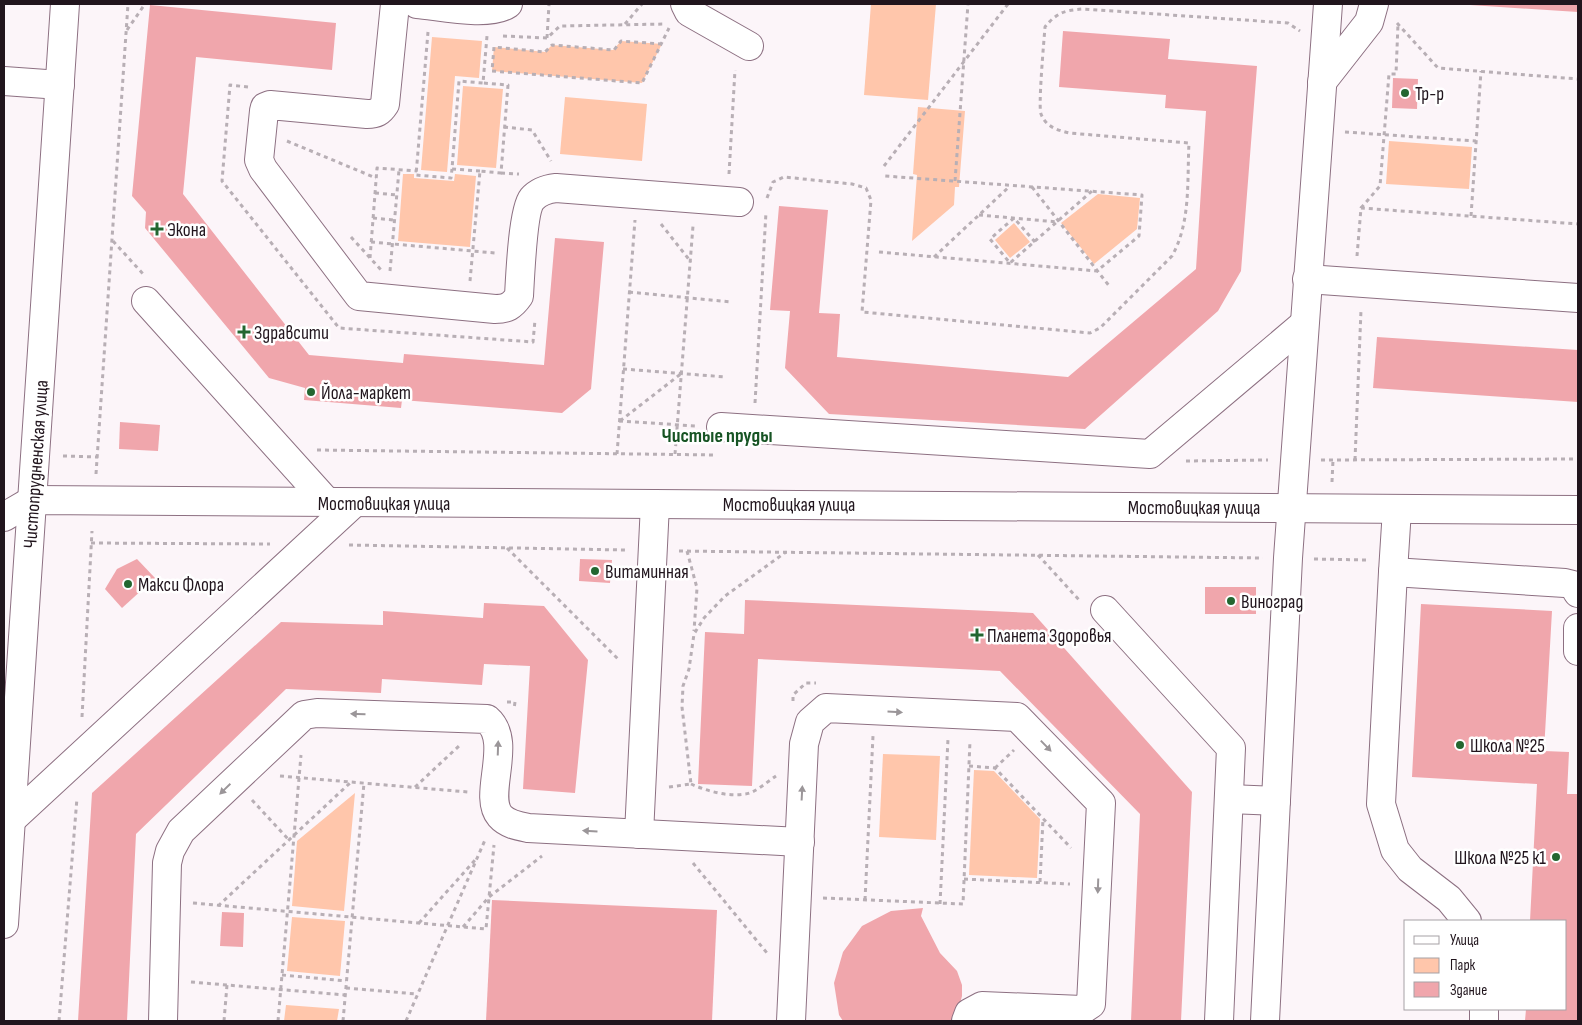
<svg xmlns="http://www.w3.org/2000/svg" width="1582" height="1025" font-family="'Sofia Sans Condensed',sans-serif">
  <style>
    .green { fill: #ffc6ab }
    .building { fill: #f0a6ac }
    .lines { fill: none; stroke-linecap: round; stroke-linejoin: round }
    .minor-casing { stroke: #8d7082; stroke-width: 30 }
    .major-casing { stroke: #8d7082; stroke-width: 30 }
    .path { stroke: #b8afb5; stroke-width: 3; stroke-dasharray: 4 4; stroke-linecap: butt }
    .minor { stroke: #fff; stroke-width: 28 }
    .major { stroke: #fff; stroke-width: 28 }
    .oneway { fill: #9b9699 }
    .poi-dot { fill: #236630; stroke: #fff; stroke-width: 2 }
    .labels { text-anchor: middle; stroke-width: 5; stroke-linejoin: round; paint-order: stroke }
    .poi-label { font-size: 19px; fill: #21151d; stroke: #fff; text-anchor: start }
    .street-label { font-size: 19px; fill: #21151d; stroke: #fff }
    .neighbourhood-label { font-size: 20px; font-weight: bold; fill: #175424; stroke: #fff }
  </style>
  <rect width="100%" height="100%" fill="#fcf5f9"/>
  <g class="green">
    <path d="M871,4h65l-8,96 -64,-5z"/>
    <path d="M432,37l50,4 -3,37 -24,-2 -8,96 -26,-2z"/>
    <path d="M621,41l41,3 -20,39 -150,-12 2,-24 51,5 7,-7 61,5z"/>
    <path d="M463,86l40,3 -7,79 -39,-3z"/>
    <path d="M565,97l82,7 -5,57 -82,-7z"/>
    <path d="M918,107l47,4 -6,76h-4l-1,18 -42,36 5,-66 -4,-1z"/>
    <path d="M1389,141l83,6 -3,42 -83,-5z"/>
    <path d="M403,174h11v4l40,3 1,-7 21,2 -6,71 -72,-6z"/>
    <path d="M1098,194l42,4 -3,31 -43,35 -33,-41z"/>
    <path d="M1014,223l16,19 -20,16 -15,-18z"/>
    <path d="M883,754l57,2 -4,84 -57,-3z"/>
    <path d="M974,770l20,1 46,48 -3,59 -68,-3z"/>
    <path d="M355,793l-11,118 -52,-5 5,-65z"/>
    <path d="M292,917l53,4 -5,55 -53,-5z"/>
    <path d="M286,1005l53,4 -2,12h-53z"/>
  </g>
  <g class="building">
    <path d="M1471,4h107v8l-108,-7z"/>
    <path d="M150,5l186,18 -4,47 -136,-13 -13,137 126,161 94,8 1,-9 140,11 11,-127 49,4 -13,147 -29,24 -160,-13 -1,8 -97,-8 1,-12 -36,-10 -124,-150 1,-16 -14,-16z"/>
    <path d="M1063,31l107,8 -2,20 89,7 -16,205 -23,40 -133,118 -256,-15 -44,-46 5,-57 -20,-1 9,-104 49,4 -9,103 21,1 -3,43 231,20 128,-108 10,-158 -41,-3 1,-13 -107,-8z"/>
    <path d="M1393,78l25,1 -1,30 -25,-1z"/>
    <path d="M1377,337l201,13v52l-205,-14z"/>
    <path d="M120,422l40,3 -2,26 -39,-2z"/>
    <path d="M137,559l18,19 -33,30 -17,-19 12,-20z"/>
    <path d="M580,559l32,1 -2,23 -31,-2z"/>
    <rect x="1205" y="587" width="51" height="27"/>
    <path d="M745,600l288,13 159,179 -11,229h-50l9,-207 -140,-143 -242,-12 -6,127 -54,-2 7,-152 39,2z"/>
    <path d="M484,603l60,3 44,54 -13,133 -52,-4 7,-123 -46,-2 -2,21 -100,-6 -1,14 -95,-4 -150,145 -9,187h-49l14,-228 189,-171 102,3v-14l100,7z"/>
    <path d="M1421,604l131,7 -8,140 25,1 -2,42h11v227h-53l1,-12h40v-88h-36l7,-137 -125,-7z"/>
    <path d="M492,900l225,10 -5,111h-226z"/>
    <path d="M923,908l-2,8 19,37 17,18 5,14v11l-4,15 -6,10h-109l-4,-6 -5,-32 9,-31 19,-26 29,-15z"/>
    <path d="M222,912l22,1 -1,34 -23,-1z"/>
  </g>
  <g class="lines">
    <defs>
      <g id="minor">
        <path d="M395,4l-10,100c-5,8 -9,10 -18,10l-97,-9 -5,2 -1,4 -5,49 4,9 96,127 136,13c12,0 17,-3 24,-13 1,-18 4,-86 13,-97 7,-8 15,-10 24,-11l183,14"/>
        <path d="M417,4c23,2 72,13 91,0"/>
        <path d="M685,4l4,8 60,34"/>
        <path d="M4,81l56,4"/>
        <path d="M1322,82l47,-60 5,-18"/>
        <path d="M1307,279l271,19"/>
        <path d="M146,301l182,202"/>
        <path d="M721,427l429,27 154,-130"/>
        <path d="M1397,509l-4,63 172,11 8,2 5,8"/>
        <path d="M4,517l29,-17 1545,10"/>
        <path d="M1393,572l-12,232 14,46 15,19 39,30 18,22"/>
        <path d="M1105,610l126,138 -12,273"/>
        <path d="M1578,628v23"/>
        <path d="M1229,799l47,2"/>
        <path d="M10,821l343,-317"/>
        <path d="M639,834l16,-330"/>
        <path d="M163,1021l4,-158 3,-12 11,-20 123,-116 13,-2 170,6c27,23 -5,76 13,97 7,8 18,10 28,12l272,14"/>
        <path d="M791,1021l13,-277 6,-22 16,-14 191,9 84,86 -10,201 -9,6 -100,-4 -13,7 -3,8"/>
        <path d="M1265,1021l23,-463 40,-554"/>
        <path d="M1484,1021v-12"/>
      </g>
      <path id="major" d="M4,924l61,-920"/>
    </defs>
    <use href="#minor" class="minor-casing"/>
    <use href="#major" class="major-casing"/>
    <g class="path">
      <path d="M1397,23l41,45 140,11"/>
      <path d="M625,24l17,-20"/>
      <path d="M127,30l18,-26"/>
      <path d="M428,32l-12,143 35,3 1,-9"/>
      <path d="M503,36l44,2 13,-12 105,-2"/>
      <path d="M547,38l2,-34"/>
      <path d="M662,44l-41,-3 -7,9 -62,-5 -7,7 -51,-5 -2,24 150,12 27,-55"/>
      <path d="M248,87l-18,-2 -8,96 117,147 194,14 2,-22"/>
      <path d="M504,127l28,3 19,31"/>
      <path d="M1345,132l131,9"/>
      <path d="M287,141l89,37"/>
      <path d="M884,166l124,-162"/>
      <path d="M480,171l-28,-2 7,-88 24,2"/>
      <path d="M501,173l18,1"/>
      <path d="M729,174l6,-104"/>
      <path d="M955,181l13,-177"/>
      <path d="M1032,187l78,100"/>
      <path d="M375,193l22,2"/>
      <path d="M767,198l6,-16 11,-5 68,7 14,4 5,12 -9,112 228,21 10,-5 72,-72c19,-34 15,-75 17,-113l-120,-10c-12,-3 -23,-6 -28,-19 -3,-7 3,-74 4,-87 11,-14 20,-17 38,-18l205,14 12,8"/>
      <path d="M1361,208l19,-22 9,-112h7l2,-50"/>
      <path d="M979,215l79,7"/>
      <path d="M1471,216l10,-145"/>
      <path d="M373,218l21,2"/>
      <path d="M661,224l30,38"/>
      <path d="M351,237l31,34"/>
      <path d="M113,241l31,34"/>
      <path d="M371,242l124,11"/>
      <path d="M1035,242l-21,-24 -24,21 20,24 82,-72"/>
      <path d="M879,252l218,19 42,-35 3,-41 -257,-19"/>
      <path d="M1357,256l4,-48 217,16"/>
      <path d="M934,257l76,-71"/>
      <path d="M370,258l7,-90 40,3"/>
      <path d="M390,271l9,-101"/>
      <path d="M470,281l10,-110 21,2 7,-88 -25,-2 4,-47"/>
      <path d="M629,292l102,10"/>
      <path d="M623,369l103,8"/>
      <path d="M755,403l11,-191"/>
      <path d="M619,421l77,5"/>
      <path d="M620,421l62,-48"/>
      <path d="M317,450l398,5"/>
      <path d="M617,454l18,-234"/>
      <path d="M675,454l18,-228"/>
      <path d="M63,456l35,1"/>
      <path d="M1321,460l257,-1"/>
      <path d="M1355,460l6,-150"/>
      <path d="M1186,461l82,-1"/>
      <path d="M96,474l32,-470"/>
      <path d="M1332,482l1,-22"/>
      <path d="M91,543l179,1"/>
      <path d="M349,545l276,5"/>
      <path d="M507,548l112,112"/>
      <path d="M679,551l584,7"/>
      <path d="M687,551l10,37 -3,43"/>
      <path d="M1038,555l42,46"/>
      <path d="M1314,559l54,1"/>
      <path d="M793,701v-6l13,-12h10"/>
      <path d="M507,702h8l-1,7"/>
      <path d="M82,717l10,-186"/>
      <path d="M969,766l26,2 76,80"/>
      <path d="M995,768l19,-18"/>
      <path d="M280,776l188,16"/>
      <path d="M691,784c16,7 36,13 54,10 10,-1 22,-12 31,-18"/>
      <path d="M415,787l45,-42"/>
      <path d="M669,787l22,-3 -9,-77 1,-21 6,-17 5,-35 10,-16 21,-22 61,-44"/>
      <path d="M252,800l37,40"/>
      <path d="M693,863l74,90"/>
      <path d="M964,879l106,5"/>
      <path d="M1040,882l3,-63"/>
      <path d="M823,898l140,6 7,-163"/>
      <path d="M865,900l8,-164"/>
      <path d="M193,903l293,26 8,-84"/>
      <path d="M940,904l8,-165"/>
      <path d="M218,906l132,-123"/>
      <path d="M419,923l56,-63"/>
      <path d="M463,927l26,-30 53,-41"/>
      <path d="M282,975l64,6"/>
      <path d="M191,982l154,13"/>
      <path d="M346,988l71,6"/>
      <path d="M59,1021l18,-223"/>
      <path d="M224,1021l3,-36"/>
      <path d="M278,1021l23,-266"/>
      <path d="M343,1021l21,-238"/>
      <path d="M406,1021l79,-181"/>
    </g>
    <use href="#minor" class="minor"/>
    <use href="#major" class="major"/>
  </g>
  <defs><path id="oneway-solid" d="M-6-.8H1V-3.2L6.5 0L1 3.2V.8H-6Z" transform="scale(1.25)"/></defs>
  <g class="oneway">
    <use href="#oneway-solid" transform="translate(895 712) rotate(3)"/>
    <use href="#oneway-solid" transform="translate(358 714) rotate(-178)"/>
    <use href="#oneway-solid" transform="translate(1046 746) rotate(46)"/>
    <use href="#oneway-solid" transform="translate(498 748) rotate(-88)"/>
    <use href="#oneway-solid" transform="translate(225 789) rotate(136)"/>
    <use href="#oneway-solid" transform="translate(802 793) rotate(-87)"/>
    <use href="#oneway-solid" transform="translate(590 831) rotate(-177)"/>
    <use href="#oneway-solid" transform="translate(1098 886) rotate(92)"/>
  </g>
  <g class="poi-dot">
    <circle cx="1405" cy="93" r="5"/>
    <path d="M154.5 221.5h5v5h5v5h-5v5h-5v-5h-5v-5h5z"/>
    <path d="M241.5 324.5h5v5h5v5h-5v5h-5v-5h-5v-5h5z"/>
    <circle cx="311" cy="392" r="5"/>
    <circle cx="595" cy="571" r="5"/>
    <circle cx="128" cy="584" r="5"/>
    <circle cx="1231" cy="601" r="5"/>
    <path d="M974.5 627.5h5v5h5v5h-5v5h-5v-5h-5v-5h5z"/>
    <circle cx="1460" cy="745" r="5"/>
    <circle cx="1556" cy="857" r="5"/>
  </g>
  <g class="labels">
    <g class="poi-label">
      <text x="1415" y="100">Тр-р</text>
      <text x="167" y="236">Экона</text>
      <text x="254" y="339">Здравсити</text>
      <text x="321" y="399">Йола-маркет</text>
      <text x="605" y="578">Витаминная</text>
      <text x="138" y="591">Макси Флора</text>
      <text x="1241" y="608">Виноград</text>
      <text x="987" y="642">Планета Здоровья</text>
      <text x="1470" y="752">Школа №25</text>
      <text x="1546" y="864" text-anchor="end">Школа №25 к1</text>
    </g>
    <g class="street-label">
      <text transform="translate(35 464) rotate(-86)" y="7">Чистопрудненская улица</text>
      <text x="384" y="510">Мостовицкая улица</text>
      <text x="789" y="511">Мостовицкая улица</text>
      <text x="1194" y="514">Мостовицкая улица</text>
    </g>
    <g class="neighbourhood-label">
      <text x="717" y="442">Чистые пруды</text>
    </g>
  </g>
  <rect width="1582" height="1025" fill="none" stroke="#21151d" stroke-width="10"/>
  <rect x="1404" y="920" width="162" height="90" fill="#ffffff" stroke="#a6a1a5"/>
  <rect x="1414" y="936" width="25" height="8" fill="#ffffff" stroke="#a6a1a5"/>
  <text x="1450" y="945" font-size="15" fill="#21151d">Улица</text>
  <rect x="1414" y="958" width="25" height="15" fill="#ffc6ab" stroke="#a6a1a5"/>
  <text x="1450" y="970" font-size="15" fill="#21151d">Парк</text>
  <rect x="1414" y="982" width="25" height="15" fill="#f0a6ac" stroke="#a6a1a5"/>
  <text x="1450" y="995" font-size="15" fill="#21151d">Здание</text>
</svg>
